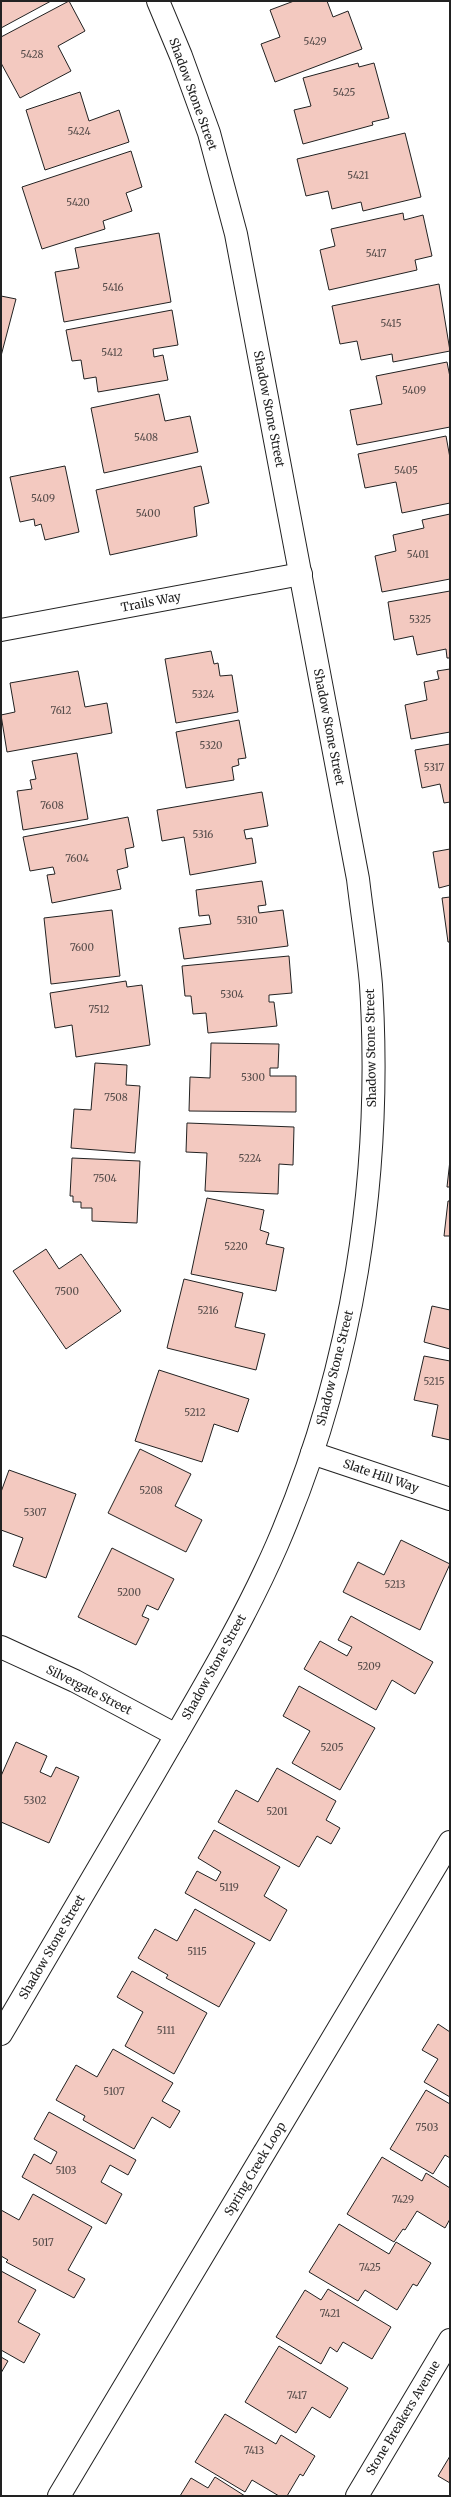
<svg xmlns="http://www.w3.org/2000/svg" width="451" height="2497" font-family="Merriweather,serif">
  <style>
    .building { fill: #f3c9c0; stroke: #222 }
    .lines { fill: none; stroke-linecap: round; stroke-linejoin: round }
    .street-casing { stroke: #222; stroke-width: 24 }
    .secondary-casing { stroke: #222; stroke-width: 24 }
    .street { stroke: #fff; stroke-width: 22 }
    .secondary { stroke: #fff; stroke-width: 22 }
    .labels { text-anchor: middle; stroke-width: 3; stroke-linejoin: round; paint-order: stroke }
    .number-label { font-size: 10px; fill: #564c4a }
    .street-label { font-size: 12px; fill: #222; stroke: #fff }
  </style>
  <rect width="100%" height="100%" fill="#fff"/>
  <g class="building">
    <path d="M1,1h50l-50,27z"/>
    <path d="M69,1l16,30 -27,15 13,25 -51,27 -19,-35v-26z"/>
    <path d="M294,1h33l6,16 15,-6 14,38 -87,33 -14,-38 19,-7 -10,-27z"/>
    <path d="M358,63l1,4 15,-4 15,55 -17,4 1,3 -70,19 -9,-34 17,-4 -8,-28z"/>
    <path d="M80,92l9,29 30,-11 10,32 -84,28 -19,-60z"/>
    <path d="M405,133l16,64 -58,14 -2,-9 -29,7 -4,-18 -22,5 -9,-37z"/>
    <path d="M131,151l11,36 -16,6 6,18 -29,10 2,8 -63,20 -20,-62z"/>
    <path d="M403,213l1,7 19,-5 9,41 -17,4 2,10 -88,20 -9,-40 15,-4 -4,-17z"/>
    <path d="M159,233l12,69 -107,20 -9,-50 24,-4 -4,-20z"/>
    <path d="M439,284l11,67 -57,11 -1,-8 -31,6 -4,-19 -17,3 -8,-38z"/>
    <path d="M1,296l15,3 -15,57z"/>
    <path d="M172,310l6,35 -25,4 1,8 9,-2 5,25 -70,12 -2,-15 -12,2 -3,-19 -9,1 -6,-31z"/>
    <path d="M447,362l3,15v50l-93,18 -7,-35 32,-6 -6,-28z"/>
    <path d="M159,394l6,27 25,-5 8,36 -94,21 -13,-65z"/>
    <path d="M446,436l4,22v45l-48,10 -6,-31 -31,6 -7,-34z"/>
    <path d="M65,466l14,66 -34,8 -4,-16 -6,2 -1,-7 -14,3 -10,-45z"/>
    <path d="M201,466l8,37 -15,4 3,29 -87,19 -14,-65z"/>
    <path d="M450,514v65l-68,13 -7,-36 21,-5 -3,-16 31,-7 -2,-8z"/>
    <path d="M450,591v67h-3l-1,-9 -29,6 -4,-19 -19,4 -6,-38z"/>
    <path d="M211,651l3,13 4,-1 2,13 12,-1 6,37 -62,11 -11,-64z"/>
    <path d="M450,669v63l-39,7 -6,-34 22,-5 -3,-18 15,-3 -2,-8z"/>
    <path d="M78,671l7,36 22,-4 5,30 -105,19 -6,-37 14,-3 -5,-29z"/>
    <path d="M239,720l7,38 -8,1 1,6 -7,2 2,13 -48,8 -10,-56z"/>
    <path d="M450,744v58l-6,1 -4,-19 -18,4 -7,-38z"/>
    <path d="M77,753l11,66 -65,11 -6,-39 15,-2 -2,-9 6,-1 -4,-18z"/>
    <path d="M262,792l6,34 -24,4 2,9 6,-1 4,25 -66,12 -6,-38 -22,4 -5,-31z"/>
    <path d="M128,817l6,30 -9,2 3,18 -11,3 4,19 -69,14 -5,-28 8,-1 -2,-7 -23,4 -7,-34z"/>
    <path d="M450,849v36l-11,3 -6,-36z"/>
    <path d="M262,881l4,24 -8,1 1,7 24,-3 5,36 -104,13 -5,-31 32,-4 -2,-9 -10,1 -3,-26z"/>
    <path d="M450,897v45h-2l-6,-44z"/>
    <path d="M112,910l8,66 -69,8 -7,-66z"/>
    <path d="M289,956l3,37 -23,2v7h5l3,24 -69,7 -2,-20 -13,1 -2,-18h-6l-3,-30z"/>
    <path d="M126,981l1,6 15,-2 8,60 -74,12 -4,-32 -17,3 -5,-35z"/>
    <path d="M211,1043l68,1 -1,24h-8v8h26v36l-107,-1 1,-34 20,1z"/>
    <path d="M95,1063l32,2 -1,20 14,1 -5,67 -64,-5 3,-39 17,1z"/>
    <path d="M187,1123l107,4 -1,38 -14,-1 -1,30 -73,-3 2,-38 -21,-1z"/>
    <path d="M72,1158l68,3 -3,62 -45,-2v-13h-11v-6h-8v-6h-3z"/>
    <path d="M450,1160v27h-3z"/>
    <path d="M207,1198l57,12 -4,20 9,3 -3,11 18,4 -8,43 -85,-17z"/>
    <path d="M448,1201h2v35h-6z"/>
    <path d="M46,1249l13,20 22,-15 40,57 -55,38 -53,-78z"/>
    <path d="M184,1279l59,14 -8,34 30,7 -9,36 -89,-22z"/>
    <path d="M432,1306l18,4v39l-26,-7z"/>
    <path d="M424,1356l26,5v79l-18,-4 6,-31 -24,-5z"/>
    <path d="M159,1370l90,29 -11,33 -24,-8 -12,38 -67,-21z"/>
    <path d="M140,1449l51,25 -16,32 27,14 -16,32 -78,-39z"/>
    <path d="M9,1470l67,24 -30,84 -33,-12 10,-28 -22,-8v-38z"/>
    <path d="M401,1540l49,24 -30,66 -77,-38 15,-30 26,13z"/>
    <path d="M112,1548l62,31 -16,31 -11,-5 -5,11 7,3 -13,26 -58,-28z"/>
    <path d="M351,1616l82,46 -18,32 -23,-14 -16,30 -72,-41 16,-28 27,15 5,-9 -14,-7z"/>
    <path d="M299,1686l76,42 -35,62 -48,-27 18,-32 -27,-15z"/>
    <path d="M16,1742l31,14 -7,16 11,5 5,-10 23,10 -30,66 -48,-21v-46z"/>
    <path d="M277,1768l59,33 -10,19 14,8 -9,16 -14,-8 -18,31 -81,-45 18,-32 22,12z"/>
    <path d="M214,1830l66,37 -16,29 23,14 -17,31 -85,-48 12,-22 19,10 5,-9 -23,-14z"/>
    <path d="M195,1909l60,34 -36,64 -53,-29 2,-3 -30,-17 17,-29 22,12z"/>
    <path d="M132,1971l75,42 -33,61 -49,-28 18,-34 -26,-15z"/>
    <path d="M438,2024l12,8v65l-26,-15 14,-23 -16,-9z"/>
    <path d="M113,2049l60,34 -11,18 18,10 -10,17 -18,-11 -18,32 -51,-29 2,-4 -29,-16 20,-35 21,12z"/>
    <path d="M426,2090l24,14v54l-5,-3 -12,19 -43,-25z"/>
    <path d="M49,2112l87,48 -8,15 -18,-10 -9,17 21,12 -16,30 -84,-47 12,-23 17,10 6,-12 -23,-13z"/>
    <path d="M382,2157l40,24 4,-8 24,15v31l-5,9 -28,-17 -12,19 -2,-1 -9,13 -47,-28z"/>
    <path d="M33,2194l59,33 -24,43 17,9 -11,19 -68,-36 2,-2 -7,-4v-46l18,10z"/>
    <path d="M339,2224l50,30 7,-12 35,21 -14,23 -4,-2 -16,26 -32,-20 -7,11 -49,-29z"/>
    <path d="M1,2271l35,19 -18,32 22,12 -16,29 -23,-13z"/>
    <path d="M328,2289l63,38 -19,32 -29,-17 -6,10 -7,-5 -9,17 -45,-27 29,-47 16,10z"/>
    <path d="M279,2346l69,42 -18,30 -18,-11 -16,26 -51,-31z"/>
    <path d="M1,2357l7,4 -7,12z"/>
    <path d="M225,2414l51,30 5,-9 34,21 -12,20 -3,-2 -13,22h-8l-27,-16 -7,12 -50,-30z"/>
    <path d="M450,2456v27l-12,-7z"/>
    <path d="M215,2477l30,19h-65l11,-18 17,10z"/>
  </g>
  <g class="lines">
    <defs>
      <g id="street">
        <path d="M1,630l300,-56"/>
        <path d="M312,1453l138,46"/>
        <path d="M1,1647l74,34 101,54"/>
        <path d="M1,2034c52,-88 103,-176 155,-264 42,-73 87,-147 121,-225 76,-176 106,-369 94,-560 -3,-36 -9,-71 -13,-106l-122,-645 -27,-101 -28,-77 -23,-55"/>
        <path d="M357,2496l93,-156"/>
      </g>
      <path id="secondary" d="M59,2496l391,-654"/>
    </defs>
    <use href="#street" class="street-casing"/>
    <use href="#secondary" class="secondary-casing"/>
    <use href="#street" class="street"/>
    <use href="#secondary" class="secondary"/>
  </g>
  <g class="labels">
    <g class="number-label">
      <text x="315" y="45">5429</text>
      <text x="32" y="58">5428</text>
      <text x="344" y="96">5425</text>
      <text x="79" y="135">5424</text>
      <text x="358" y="179">5421</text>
      <text x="78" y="206">5420</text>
      <text x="376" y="257">5417</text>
      <text x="113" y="291">5416</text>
      <text x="391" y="327">5415</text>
      <text x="112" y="356">5412</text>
      <text x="414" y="394">5409</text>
      <text x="146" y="441">5408</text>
      <text x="406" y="474">5405</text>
      <text x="43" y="502">5409</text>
      <text x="148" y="517">5400</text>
      <text x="418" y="558">5401</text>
      <text x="420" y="623">5325</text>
      <text x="203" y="698">5324</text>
      <text x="61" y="714">7612</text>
      <text x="211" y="749">5320</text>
      <text x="434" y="771">5317</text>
      <text x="52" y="809">7608</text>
      <text x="203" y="838">5316</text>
      <text x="77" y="862">7604</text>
      <text x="247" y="924">5310</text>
      <text x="82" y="951">7600</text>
      <text x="232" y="998">5304</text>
      <text x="99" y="1013">7512</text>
      <text x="253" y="1081">5300</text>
      <text x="116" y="1101">7508</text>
      <text x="250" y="1162">5224</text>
      <text x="105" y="1182">7504</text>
      <text x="236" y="1250">5220</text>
      <text x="67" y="1295">7500</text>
      <text x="208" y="1314">5216</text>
      <text x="434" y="1385">5215</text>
      <text x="195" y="1416">5212</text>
      <text x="151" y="1494">5208</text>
      <text x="35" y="1516">5307</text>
      <text x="395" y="1588">5213</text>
      <text x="129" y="1596">5200</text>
      <text x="369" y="1670">5209</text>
      <text x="332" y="1751">5205</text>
      <text x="35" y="1804">5302</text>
      <text x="277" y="1815">5201</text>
      <text x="229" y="1891">5119</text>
      <text x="197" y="1955">5115</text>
      <text x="166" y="2034">5111</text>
      <text x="114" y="2095">5107</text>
      <text x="427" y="2131">7503</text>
      <text x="66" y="2174">5103</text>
      <text x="403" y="2203">7429</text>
      <text x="43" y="2246">5017</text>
      <text x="370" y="2271">7425</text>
      <text x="330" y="2317">7421</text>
      <text x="297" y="2399">7417</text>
      <text x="254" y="2454">7413</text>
    </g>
    <g class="street-label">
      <text transform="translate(193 94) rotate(70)" y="4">Shadow Stone Street</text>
      <text transform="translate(269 409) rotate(79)" y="4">Shadow Stone Street</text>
      <text transform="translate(151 602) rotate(-11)" y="4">Trails Way</text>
      <text transform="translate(329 727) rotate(79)" y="4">Shadow Stone Street</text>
      <text transform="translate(371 1048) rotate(-91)" y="4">Shadow Stone Street</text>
      <text transform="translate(335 1368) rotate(-76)" y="4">Shadow Stone Street</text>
      <text transform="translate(381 1476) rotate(19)" y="4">Slate Hill Way</text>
      <text transform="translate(214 1667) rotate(-61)" y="4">Shadow Stone Street</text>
      <text transform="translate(89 1690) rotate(27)" y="4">Silvergate Street</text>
      <text transform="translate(52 1947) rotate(-60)" y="4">Shadow Stone Street</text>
      <text transform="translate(255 2169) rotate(-59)" y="4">Spring Creek Loop</text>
      <text transform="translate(403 2418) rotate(-59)" y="4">Stone Breakers Avenue</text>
    </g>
  </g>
  <rect width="451" height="2497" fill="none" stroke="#222222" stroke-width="4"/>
</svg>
